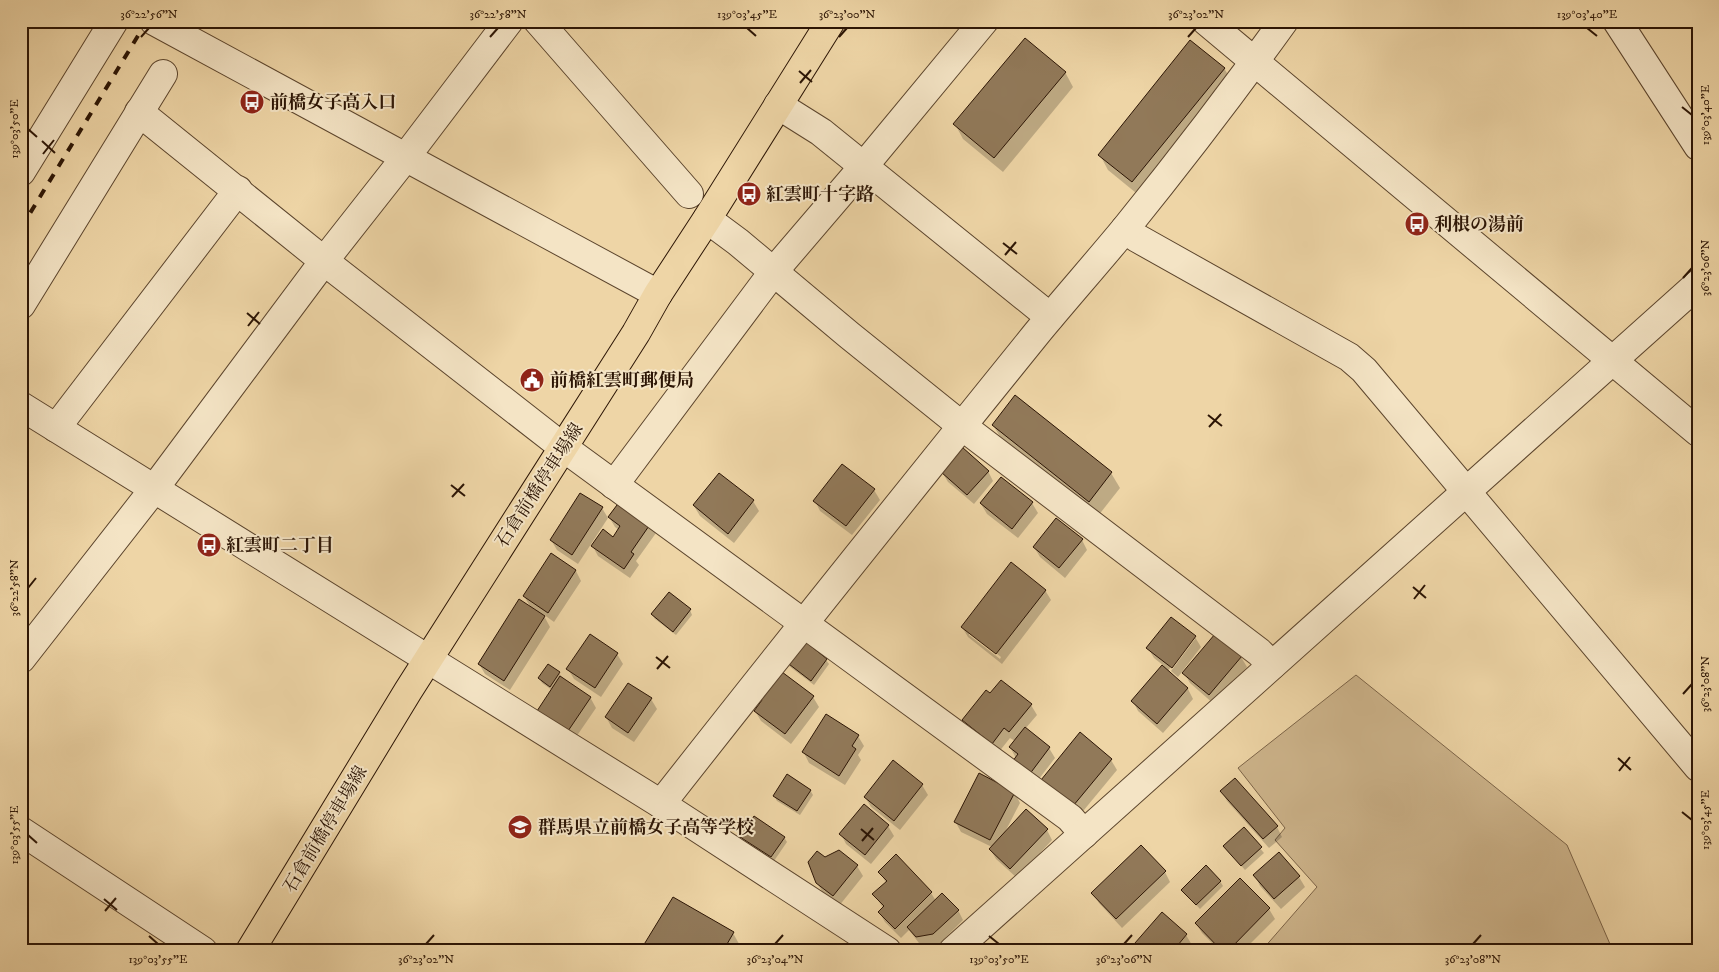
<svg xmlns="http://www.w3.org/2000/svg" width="1719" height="972" font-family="'IM FELL DW Pica','Noto Serif JP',serif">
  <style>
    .green { fill: #cdb48b; stroke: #7c6448 }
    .shadow { fill: #0003; fill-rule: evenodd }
    .building { fill: #917959; stroke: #2c1505 }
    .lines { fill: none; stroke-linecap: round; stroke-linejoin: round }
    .minor-casing { stroke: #5c452d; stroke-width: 30 }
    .major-casing { stroke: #2c1505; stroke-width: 30 }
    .minor { stroke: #f4e4c5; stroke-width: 28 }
    .major { stroke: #eed5a6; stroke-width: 28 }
    .rail { stroke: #2c1505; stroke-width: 4; stroke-dasharray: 9 9; stroke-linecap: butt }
    .ticks { fill: none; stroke: #2c1505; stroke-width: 2 }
    .labels { text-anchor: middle; stroke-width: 4; stroke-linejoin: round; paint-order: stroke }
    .poi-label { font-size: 18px; font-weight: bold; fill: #2c1505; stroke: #f4e4c5; text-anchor: start }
    .street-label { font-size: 18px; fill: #2c1505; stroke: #f4e4c5 }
    .neatline { fill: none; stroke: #2c1505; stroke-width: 2 }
    .ticks-label { font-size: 12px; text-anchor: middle; fill: #2c1505 }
  </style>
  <rect width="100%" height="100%" fill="#eed5a6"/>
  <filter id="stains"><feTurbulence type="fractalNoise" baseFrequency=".004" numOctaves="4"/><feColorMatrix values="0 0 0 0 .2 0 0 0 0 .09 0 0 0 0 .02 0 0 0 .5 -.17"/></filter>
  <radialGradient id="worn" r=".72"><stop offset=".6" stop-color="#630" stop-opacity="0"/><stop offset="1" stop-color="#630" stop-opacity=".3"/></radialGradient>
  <path class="green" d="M1356,675l211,170 46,106h-349l-1,-2 54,-62 -42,-47 10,-12 -47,-60z"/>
  <g class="shadow">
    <path d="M1224,68l9,15 -92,114 -33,-27 -8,-15z"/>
    <path d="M1065,72l8,15 -70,85 -40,-33 -8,-15z"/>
    <path d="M993,425l118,48 9,15 -22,28 -96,-76z"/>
    <path d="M843,465l31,25 6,10 -28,35 -32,-24 -5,-10z"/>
    <path d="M988,471l5,10 -19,23 -26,-22 -6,-10z"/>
    <path d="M719,474l34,27 6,10 -25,32 -34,-27 -6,-10z"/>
    <path d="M1032,503l6,10 -20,25 -31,-24 -6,-10z"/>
    <path d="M602,508l6,10 -30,46 -21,-14 -6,-10z"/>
    <path d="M609,517l41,6 6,10 -20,28 3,4 -9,13 -32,-22 -6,-11 21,-7 6,-8 -4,-3z"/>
    <path d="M1082,540l5,10 -22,28 -25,-21 -6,-10z"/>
    <path d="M551,555l25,16 5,10 -27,41 -11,-8 7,13 -40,63 -25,-16 -6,-10 52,-56 -7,-12z"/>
    <path d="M1045,590l6,10 -49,64 -34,-27 -6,-10zM969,632l32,25 -1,2 -31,-24z"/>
    <path d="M690,610l2,5 -16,20 -21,-16 -3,-5z"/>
    <path d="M1195,637l6,10 -23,30 -7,-6 24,-32h-3l-25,33 21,17 5,10 -30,34 -25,-22 -5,-10 31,-35 -10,-8 -6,-10z"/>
    <path d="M617,654l6,10 -22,33 -27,-18 -6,-10z"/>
    <path d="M1241,657l6,10 -32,38 -25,-22 -6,-10z"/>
    <path d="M826,660l3,4 -15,21 -25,-19 -2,-5z"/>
    <path d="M548,665l11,8 3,5 28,19 6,11 -22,32 -30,-19 8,-31 -10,-7 -3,-5z"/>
    <path d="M778,671l35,26 6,10 -28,37 -30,-23 -6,-10 7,-9 -3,-5z"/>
    <path d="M990,695l41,10 6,10 -12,14 24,19 6,10 -23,30 -22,-41 5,-6 -5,-3 -12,15 -29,-23 -6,-10z"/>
    <path d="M651,699l6,10 -23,33 -22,-14 -6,-11z"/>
    <path d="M858,736l6,10 -6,9 3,5 -16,25 -36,-22 -5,-10z"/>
    <path d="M1111,760l6,10 -38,46 -31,-26z"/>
    <path d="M922,785l6,10 -28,35 -29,-23 -6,-10z"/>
    <path d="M810,790l3,5 -13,20 -23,-14 -3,-5z"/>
    <path d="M1222,792l55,35 5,10 -13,11 -42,-47z"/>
    <path d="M1015,793l5,10 -15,29 42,-2 5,10 -35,38 -21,-19 -6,-10 2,-2 -31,-15 -6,-11z"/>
    <path d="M864,806l24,20 6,10 -23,28 -25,-20 -5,-10z"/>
    <path d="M1244,829l20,24 -19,17 -20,-23z"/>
    <path d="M742,837h42l3,5 -13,19 -30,-19z"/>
    <path d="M1279,854l20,23 6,10 -24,22 -21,-23 -5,-10z"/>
    <path d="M896,856l35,37 5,8 22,9 5,10 -24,24 -17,3 -13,-17 -8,8 -16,-16 -6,-10 4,-4 -9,-14 12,-11 -6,-11z"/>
    <path d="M825,858l32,8 6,10 -24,30 -16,-13 -6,-10z"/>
    <path d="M1165,872l5,10 -48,46 -23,-25 -6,-10z"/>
    <path d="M1220,881l3,5 -23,23 -18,-19z"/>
    <path d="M1269,909l6,10 -32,32h-23l-18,-18 -6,-10z"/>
    <path d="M1162,914l24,21 6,10 -5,6h-57z"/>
    <path d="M733,933l10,18h-102z"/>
  </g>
  <g class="building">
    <path d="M1025,38l41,34 -72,86 -41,-34z"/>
    <path d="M1190,40l35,28 -93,114 -34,-27z"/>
    <path d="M1015,395l97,77 -23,30 -97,-77z"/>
    <path d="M962,447l27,24 -22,24 -26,-23z"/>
    <path d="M842,464l33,25 -29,37 -33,-25z"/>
    <path d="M719,473l35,27 -26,34 -35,-29z"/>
    <path d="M1001,477l32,25 -21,27 -32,-26z"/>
    <path d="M580,493l23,14 -31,48 -22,-15z"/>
    <path d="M620,501l31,22 -20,29 3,2 -10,15 -33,-23 12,-17 10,8 7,-11 -12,-9z"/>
    <path d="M1056,518l27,21 -24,29 -26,-21z"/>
    <path d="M551,553l25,17 -28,43 -25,-17z"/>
    <path d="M1011,562l35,28 -50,64 -35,-27z"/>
    <path d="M669,592l22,17 -18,23 -22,-18z"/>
    <path d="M519,599l26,17 -41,65 -26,-17z"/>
    <path d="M1171,617l25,19 -24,32 -26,-20z"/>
    <path d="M590,634l28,19 -23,35 -29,-19z"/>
    <path d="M1215,634l27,22 -33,39 -27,-22z"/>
    <path d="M802,639l25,20 -16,22 -26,-20z"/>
    <path d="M548,664l12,8 -10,15 -12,-9z"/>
    <path d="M1162,665l26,23 -31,36 -26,-23z"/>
    <path d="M778,669l36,27 -29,38 -31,-23 8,-11 -5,-3z"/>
    <path d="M560,676l31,21 -23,34 -31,-20z"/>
    <path d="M1001,680l31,24 -23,28 -5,-4 -12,16 -30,-24 24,-30 4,3z"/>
    <path d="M628,683l24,15 -24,35 -23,-16z"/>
    <path d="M826,714l33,21 -7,11 4,3 -17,27 -37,-24z"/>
    <path d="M1025,727l25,20 -24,32 -17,-13 9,-12 -9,-7z"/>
    <path d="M1080,732l32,27 -39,47 -32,-26z"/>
    <path d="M893,760l30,24 -29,37 -30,-24z"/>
    <path d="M979,773l36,19 -25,48 -36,-18z"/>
    <path d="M787,774l24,16 -14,21 -24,-15z"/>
    <path d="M1235,778l43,48 -15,13 -43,-48z"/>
    <path d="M864,804l25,21 -24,30 -26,-21z"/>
    <path d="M1026,809l22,20 -38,40 -21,-20z"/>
    <path d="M754,816l31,21 -14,20 -31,-20z"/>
    <path d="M1244,827l18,20 -21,19 -18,-20z"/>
    <path d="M1141,845l25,26 -50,48 -25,-26z"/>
    <path d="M839,850l19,15 -25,31 -17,-13 -8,-21 9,-11 8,6z"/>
    <path d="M1279,852l21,24 -26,23 -21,-24z"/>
    <path d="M896,854l36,38 -37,37 -17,-17 6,-6 -12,-12 15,-13 -9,-9z"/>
    <path d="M1206,865l15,16 -25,24 -15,-15z"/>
    <path d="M1240,878l30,30 -42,43h-6l-27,-28z"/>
    <path d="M942,893l17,17 -26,24 -17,3 -9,-10z"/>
    <path d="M673,897l61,35 -11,19h-83z"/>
    <path d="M1162,912l25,22 -14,17h-45z"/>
  </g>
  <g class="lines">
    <defs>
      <g id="minor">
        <path d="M154,21l504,273"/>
        <path d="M538,21l151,173"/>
        <path d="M1206,21l492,411"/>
        <path d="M1617,21l81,125"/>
        <path d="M778,105l43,27 229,185"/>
        <path d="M139,112l185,149 240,187 506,370 14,16"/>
        <path d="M21,172l93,-151"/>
        <path d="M707,219l31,23 111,93 113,91 297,226 13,13"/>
        <path d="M1125,229l12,9 212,119 15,13 334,397"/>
        <path d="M21,305l142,-231"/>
        <path d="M21,406l640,398 226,147"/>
        <path d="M56,428l182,-238"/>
        <path d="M614,485l160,-214 89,-104 121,-146"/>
        <path d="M21,659l133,-170 170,-228 81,-103 104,-137"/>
        <path d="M661,804c124,-158 250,-315 376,-471 29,-35 59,-69 88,-104 55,-68 108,-137 159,-208"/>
        <path d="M21,831l182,120"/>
        <path d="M953,951l745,-667"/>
      </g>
      <path id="major" d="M250,951l158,-260 228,-358 22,-39 49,-75 124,-198"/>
    </defs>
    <use href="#minor" class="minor-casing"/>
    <use href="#major" class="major-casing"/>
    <use href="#minor" class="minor"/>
    <use href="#major" class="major"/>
    <path class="rail" d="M21,228l126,-207"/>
  </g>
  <path class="ticks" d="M747,28l9,8M1587,28l10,8M141,37l8,-9M490,37l8,-9M839,37l8,-9M1188,37l8,-9M799,71l13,11M800,83l11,-13M1682,107l10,8M28,129l9,8M42,141l13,12M43,154l11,-14M1003,243l14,11M1005,255l11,-13M1683,278l9,-10M247,313l13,11M248,326l11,-14M1208,415l14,11M1209,427l12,-13M451,485l14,11M452,497l12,-13M1413,587l13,11M28,588l8,-10M1414,599l11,-14M656,657l14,11M657,669l11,-13M1683,694l9,-10M1618,758l13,12M1619,771l11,-14M1682,812l10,8M861,829l13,11M28,835l9,8M862,841l11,-13M104,899l13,11M105,911l11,-13M149,936l9,8M989,936l10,8M426,944l8,-9M775,944l8,-9M1124,944l8,-9M1473,944l8,-9"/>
  <defs>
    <symbol id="bus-disc" viewBox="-11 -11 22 22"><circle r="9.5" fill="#8f2418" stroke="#f4e4c5"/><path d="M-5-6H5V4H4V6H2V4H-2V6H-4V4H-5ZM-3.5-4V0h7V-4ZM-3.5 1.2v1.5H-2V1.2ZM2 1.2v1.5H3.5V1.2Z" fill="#fff"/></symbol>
    <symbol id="civic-disc" viewBox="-11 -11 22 22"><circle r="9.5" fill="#8f2418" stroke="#f4e4c5"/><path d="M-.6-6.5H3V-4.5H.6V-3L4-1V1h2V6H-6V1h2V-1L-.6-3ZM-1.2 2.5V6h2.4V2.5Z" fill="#fff"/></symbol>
    <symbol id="school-disc" viewBox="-11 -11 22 22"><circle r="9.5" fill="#8f2418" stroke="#f4e4c5"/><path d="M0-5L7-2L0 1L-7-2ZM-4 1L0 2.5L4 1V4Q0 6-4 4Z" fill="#fff"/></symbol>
  </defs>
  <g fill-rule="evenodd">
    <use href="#bus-disc" x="238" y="88" width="28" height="28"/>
    <use href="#bus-disc" x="735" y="180" width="28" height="28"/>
    <use href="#bus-disc" x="1403" y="210" width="28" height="28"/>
    <use href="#civic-disc" x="518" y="366" width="28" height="28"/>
    <use href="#bus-disc" x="195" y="531" width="28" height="28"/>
    <use href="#school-disc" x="506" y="813" width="28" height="28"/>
  </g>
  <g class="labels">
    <g class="poi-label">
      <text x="270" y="108">前橋女子高入口</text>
      <text x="766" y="200">紅雲町十字路</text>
      <text x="1434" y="230">利根の湯前</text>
      <text x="550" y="386">前橋紅雲町郵便局</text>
      <text x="226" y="551">紅雲町二丁目</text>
      <text x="538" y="833">群馬県立前橋女子高等学校</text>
    </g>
    <g class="street-label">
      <text transform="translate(539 485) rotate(-57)" y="6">石倉前橋停車場線</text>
      <text transform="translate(325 829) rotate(-59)" y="6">石倉前橋停車場線</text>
    </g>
  </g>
  <rect width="1719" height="972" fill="none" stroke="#eed5a6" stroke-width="55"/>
  <rect x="28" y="28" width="1664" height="916" class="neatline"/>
  <g class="ticks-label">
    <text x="149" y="18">36°22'56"N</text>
    <text x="498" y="18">36°22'58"N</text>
    <text x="747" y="18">139°03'45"E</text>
    <text x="847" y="18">36°23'00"N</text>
    <text x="1196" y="18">36°23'02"N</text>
    <text x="1587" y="18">139°03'40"E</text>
    <text transform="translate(1705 115) rotate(-90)" y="4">139°03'40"E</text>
    <text transform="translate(14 129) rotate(-90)" y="4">139°03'50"E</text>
    <text transform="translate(1705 268) rotate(-90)" y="4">36°23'06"N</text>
    <text transform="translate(14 588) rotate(-90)" y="4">36°22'58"N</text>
    <text transform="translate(1705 684) rotate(-90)" y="4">36°23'08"N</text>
    <text transform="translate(1705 820) rotate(-90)" y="4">139°03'45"E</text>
    <text transform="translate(14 835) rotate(-90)" y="4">139°03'55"E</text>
    <text x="158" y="963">139°03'55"E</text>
    <text x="426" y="963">36°23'02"N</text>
    <text x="775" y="963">36°23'04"N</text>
    <text x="999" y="963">139°03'50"E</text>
    <text x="1124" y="963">36°23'06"N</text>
    <text x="1473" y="963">36°23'08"N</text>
  </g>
  <rect width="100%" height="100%" filter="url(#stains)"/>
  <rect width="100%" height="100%" fill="url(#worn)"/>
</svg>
